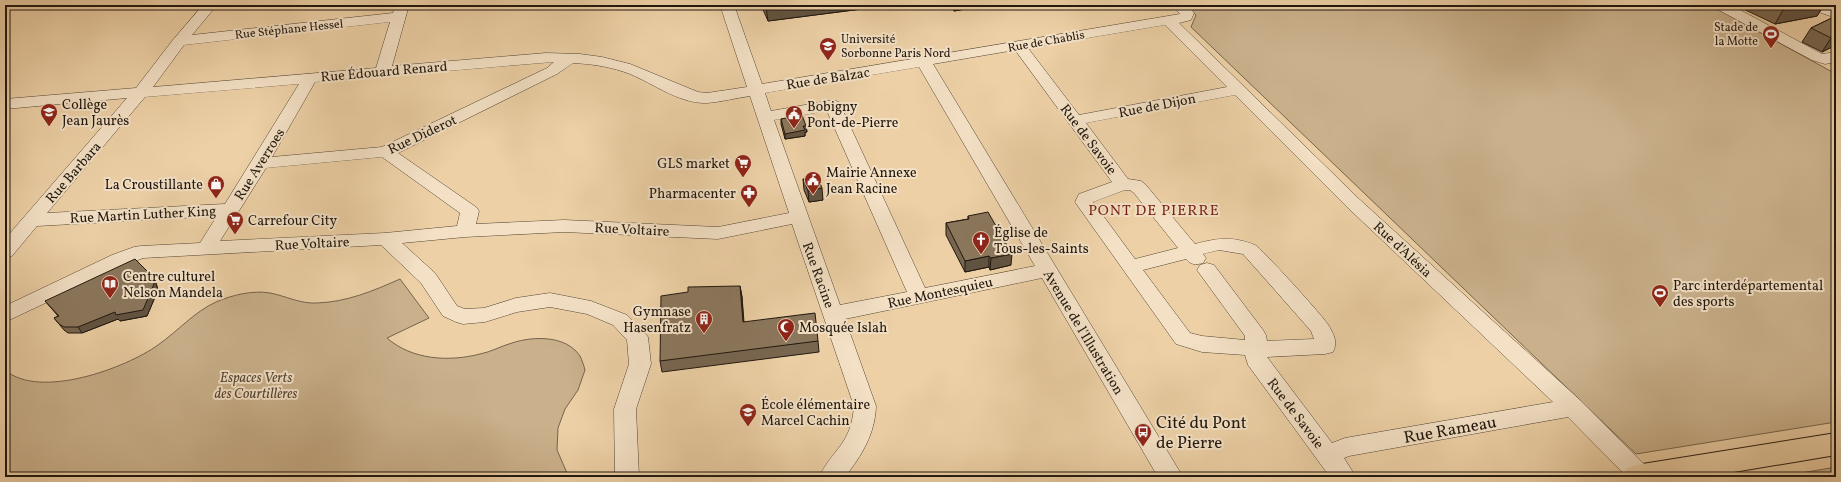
<svg xmlns="http://www.w3.org/2000/svg" width="1841" height="482" font-family="Vollkorn,serif">
  <style>
    .green { fill: #cab18c; stroke: #75644d }
    .lines { fill: none; stroke-linecap: round; stroke-linejoin: round }
    .minor-casing { stroke: #534534; stroke-width: 1 }
    .major-casing { stroke: #20170e; stroke-width: 2 }
    .minor { fill: #f3e0c5; fill-rule: evenodd }
    .major { fill: #edd0a6; fill-rule: evenodd }
    .wall { fill: #786650; stroke: #20170e }
    .shaded-wall { fill: #615341; stroke: #20170e }
    .building { fill: #8b775d; stroke: #20170e }
    .labels { text-anchor: middle; stroke-width: 4; stroke-linejoin: round; paint-order: stroke }
    .far-poi-label { font-size: 12px; fill: #20170e; stroke: #f3e0c5; text-anchor: end }
    .far-street-label { font-size: 12px; fill: #20170e; stroke: #f3e0c5 }
    .street-label { font-size: 14px; fill: #20170e; stroke: #f3e0c5 }
    .poi-label { font-size: 14px; fill: #20170e; stroke: #f3e0c5; text-anchor: start }
    .park-label { font-size: 14px; font-style: italic; fill: #534534; stroke: #f3e0c5 }
    .neighbourhood-label { font-size: 15px; letter-spacing: 1px; fill: #7a1f14; stroke: #f3e0c5 }
    .near-poi-label { font-size: 17px; fill: #20170e; stroke: #f3e0c5; text-anchor: start }
    .near-street-label { font-size: 17px; fill: #20170e; stroke: #f3e0c5 }
  </style>
  <rect width="100%" height="100%" fill="#edd0a6"/>
  <filter id="stains"><feTurbulence type="fractalNoise" baseFrequency=".005" numOctaves="4"/><feColorMatrix values="0 0 0 0 .2 0 0 0 0 .09 0 0 0 0 .02 0 0 0 .5 -.17"/></filter>
  <radialGradient id="worn" r=".72"><stop offset=".6" stop-color="#630" stop-opacity="0"/><stop offset="1" stop-color="#630" stop-opacity=".3"/></radialGradient>
  <g class="green">
    <path d="M1185,5h525l126,69v348l-200,32 -445,-427 5,-12z"/>
    <path d="M400,279l29,39 -42,20c25,22 62,24 93,16 11,-2 21,-8 32,-11 21,-7 54,-8 68,13 2,4 4,10 5,14l-7,20 -13,19 -7,19 -1,22 10,23 -2,4h-560v-107c35,30 121,-2 153,-25 20,-14 36,-33 58,-43 16,-7 37,-12 54,-9 16,3 30,11 47,10 30,-1 56,-12 83,-24z"/>
    <path d="M1836,467v10h-58z"/>
  </g>
  <g class="lines">
    <defs>
      <g id="minor">
        <path d="M203,5h14l-25,30 201,-22 2,-8h14l-17,61 154,-13 34,1 22,3 28,7 68,28 9,1 40,-6 -27,-82h14l28,79 418,-70 -8,-9h15l7,8 -3,7 -12,3 179,175 223,203 68,68 4,7 -26,1 -59,-60 -219,39 -5,2 12,19h-26l-82,-112 -3,-10 -43,-3 -26,-8 -101,-142 4,-8 33,-12 -97,-132 -82,14 250,413h-25l-116,-199 -197,41 31,87c-1,28 -14,49 -31,71h-26c15,-30 32,-32 35,-71l-62,-182 -74,15 -154,-7 -99,5 -63,6 33,30 22,33 8,3 19,-1 32,-10 34,-5 41,8 36,14 17,17 4,5 3,27 -15,45 3,68h-24l-1,-68 15,-45 -2,-24 -14,-15 -26,-11 -37,-7 -33,5 -32,10 -22,2 -7,-2 -13,-6 -22,-33 -40,-38 -238,13 -17,7 -121,57v-16l107,-51 22,-8 7,-1 59,-3 17,-27 -180,10 -25,30 -7,1v-18l122,-141 -122,11v-10l131,-11 36,-47zM390,22l-14,46 -223,19 31,-42zM1165,25l62,62 -148,28 -51,-67zM554,62l-7,6 -165,79 -110,10 43,-75zM573,63c20,1 39,4 57,11 24,10 50,30 77,29 14,-1 29,-5 43,-7l39,117 -71,14 -154,-7 -88,4 3,-13 -3,-4 -78,-54 159,-79zM919,67l116,199 -110,22 -86,-186 -6,-2 -62,11 -6,-18zM299,84l-74,120 -178,9 98,-116zM1235,95l111,111 207,196 -208,36 -13,5 -65,-86 58,-3 8,-2c5,-10 1,-17 -4,-26 -4,-8 -69,-79 -74,-81 -23,-9 -37,-7 -60,-1l-49,-59 -5,-4 -13,-2 -42,-56zM827,111l80,181 -67,13 -66,-185zM382,157l78,56 -3,13 -72,7 -165,8 46,-73zM1125,190h5l4,3 44,55 -43,11 -42,-57zM1219,250l24,4 68,77 3,8 -47,2 -1,-6 -3,-5 -49,-65 -7,-2 -7,2 -3,5 48,66v4l-43,-4 -12,-3 -47,-63 43,-11c5,6 10,6 17,4l3,-5 -3,-4z"/>
        <path d="M1713,5h18l91,49 14,-2v10l-11,2 -13,-4 -97,-52z"/>
        <path d="M1805,5h20l11,4v9l-29,-10z"/>
      </g>
      <path id="major" d="M1836,433v22l-132,22h-82l4,-8 10,-4z"/>
    </defs>
    <use href="#minor" class="minor-casing"/>
    <use href="#major" class="major-casing"/>
    <use href="#minor" class="minor"/>
    <use href="#major" class="major"/>
  </g>
  <g class="wall">
    <path d="M761,5h124v1l-117,15z"/>
    <path d="M949,5h27v2l-22,4z"/>
    <path d="M1735,5h89l-7,11 -42,8z"/>
    <path d="M1836,16v29l-14,7 -20,-10 9,-14z"/>
    <path d="M781,119l25,7 1,6h-2v4l-20,3 -4,-15z"/>
    <path d="M803,179l20,21 -14,2 -5,-12z"/>
    <path d="M968,216l43,49 -21,5 -1,-3 -24,5 -19,-37v-12l22,-4z"/>
    <path d="M156,283l2,7 -11,26 -27,5 -2,-2 -36,14h-14l-4,-3 -10,-12 4,-2 -13,-15z"/>
    <path d="M740,286l2,11 2,25 74,19 1,11 -157,20 -2,-11z"/>
  </g>
  <g class="shaded-wall">
    <path d="M785,5h100v1l-117,15 -2,-14z"/>
    <path d="M954,5h22v2l-22,4z"/>
    <path d="M1812,5h12l-7,11 -42,8 8,-14z"/>
    <path d="M1836,36v9l-14,7 9,-14z"/>
    <path d="M803,126h3l1,6h-2v4l-20,3v-5z"/>
    <path d="M822,188l1,12 -14,2 -1,-11z"/>
    <path d="M1012,254l-1,11 -21,5 1,-12z"/>
    <path d="M989,256v11l-24,5v-11z"/>
    <path d="M152,276l4,7 2,7 -11,26 -27,5 -2,-2 -36,14 -4,-6z"/>
    <path d="M740,286l2,11 2,36 -1,-11z"/>
  </g>
  <g class="building">
    <path d="M765,5h20l-19,2z"/>
    <path d="M1772,5h40l-29,5z"/>
    <path d="M1836,16v20l-5,2 -20,-10z"/>
    <path d="M802,115l4,11h-3l2,4 -20,4 -4,-15z"/>
    <path d="M817,176l5,12 -14,3 -5,-12z"/>
    <path d="M988,212l24,42 -21,4 -2,-2 -24,5 -19,-38 23,-4 -1,-3z"/>
    <path d="M135,259l17,17 2,8 -11,26 -27,5 -1,-3 -37,15h-14l-5,-3 -5,-6 5,-2 -14,-15z"/>
    <path d="M740,286l3,36 72,-9 3,28 -158,20 1,-65 27,-4v-5z"/>
  </g>
  <defs>
    <symbol id="stadium-pin" viewBox="-11 -11 22 30"><path d="M0 17L-7.5 6A9.5 9.5 0 1 1 7.5 6Z" fill="#8f2418" stroke="#f3e0c5"/><path d="M0-5a6.5 5 0 1 0 0 10a6.5 5 0 1 0 0-10ZM-3.5-1.8h7v3.6h-7Z" fill="#fff"/></symbol>
    <symbol id="university-pin" viewBox="-11 -11 22 30"><path d="M0 17L-7.5 6A9.5 9.5 0 1 1 7.5 6Z" fill="#8f2418" stroke="#f3e0c5"/><path d="M0-5L7-2L0 1L-7-2ZM-4 1L0 2.5L4 1V4Q0 6-4 4Z" fill="#fff"/></symbol>
    <symbol id="school-pin" viewBox="-11 -11 22 30"><path d="M0 17L-7.5 6A9.5 9.5 0 1 1 7.5 6Z" fill="#8f2418" stroke="#f3e0c5"/><path d="M0-5L7-2L0 1L-7-2ZM-4 1L0 2.5L4 1V4Q0 6-4 4Z" fill="#fff"/></symbol>
    <symbol id="civic-pin" viewBox="-11 -11 22 30"><path d="M0 17L-7.5 6A9.5 9.5 0 1 1 7.5 6Z" fill="#8f2418" stroke="#f3e0c5"/><path d="M-.6-6.5H3V-4.5H.6V-3L4-1V1h2V6H-6V1h2V-1L-.6-3ZM-1.2 2.5V6h2.4V2.5Z" fill="#fff"/></symbol>
    <symbol id="supermarket-pin" viewBox="-11 -11 22 30"><path d="M0 17L-7.5 6A9.5 9.5 0 1 1 7.5 6Z" fill="#8f2418" stroke="#f3e0c5"/><path d="M-6-5.5h2.5l.6 2H6L4.5 2H-2.5L-4.4-4H-6ZM-1.5 3.2a1.3 1.3 0 1 0 .1 0ZM3 3.2a1.3 1.3 0 1 0 .1 0Z" fill="#fff"/></symbol>
    <symbol id="shop-pin" viewBox="-11 -11 22 30"><path d="M0 17L-7.5 6A9.5 9.5 0 1 1 7.5 6Z" fill="#8f2418" stroke="#f3e0c5"/><path d="M-5-2.5h2.3a2.7 3.5 0 0 1 5.4 0H5L5.5 6h-11ZM-1.5-2.5h3a1.5 2.3 0 0 0-3 0Z" fill="#fff"/></symbol>
    <symbol id="pharmacy-pin" viewBox="-11 -11 22 30"><path d="M0 17L-7.5 6A9.5 9.5 0 1 1 7.5 6Z" fill="#8f2418" stroke="#f3e0c5"/><path d="M-2-6h4v4h4v4h-4v4h-4v-4h-4v-4h4Z" fill="#fff"/></symbol>
    <symbol id="church-pin" viewBox="-11 -11 22 30"><path d="M0 17L-7.5 6A9.5 9.5 0 1 1 7.5 6Z" fill="#8f2418" stroke="#f3e0c5"/><path d="M-1.2-6h2.4v3.5h3.3v2.4h-3.3V6h-2.4V-.1h-3.3v-2.4h3.3Z" fill="#fff"/></symbol>
    <symbol id="library-pin" viewBox="-11 -11 22 30"><path d="M0 17L-7.5 6A9.5 9.5 0 1 1 7.5 6Z" fill="#8f2418" stroke="#f3e0c5"/><path d="M-6-4Q-3-5.5-.7-3.5V5Q-3 3-6 4ZM6-4Q3-5.5 .7-3.5V5Q3 3 6 4Z" fill="#fff"/></symbol>
    <symbol id="building-pin" viewBox="-11 -11 22 30"><path d="M0 17L-7.5 6A9.5 9.5 0 1 1 7.5 6Z" fill="#8f2418" stroke="#f3e0c5"/><path d="M-4-6H4V6H1V3H-1V6H-4ZM-2.5-4.3h1.7v1.8h-1.7ZM.8-4.3h1.7v1.8H.8ZM-2.5-1h1.7V.8h-1.7ZM.8-1h1.7V.8H.8Z" fill="#fff"/></symbol>
    <symbol id="mosque-pin" viewBox="-11 -11 22 30"><path d="M0 17L-7.5 6A9.5 9.5 0 1 1 7.5 6Z" fill="#8f2418" stroke="#f3e0c5"/><path d="M3.5-4.9A6 6 0 1 0 3.5 4.9A5 5 0 1 1 3.5-4.9Z" fill="#fff"/></symbol>
    <symbol id="bus-pin" viewBox="-11 -11 22 30"><path d="M0 17L-7.5 6A9.5 9.5 0 1 1 7.5 6Z" fill="#8f2418" stroke="#f3e0c5"/><path d="M-5-6H5V4H4V6H2V4H-2V6H-4V4H-5ZM-3.5-4V0h7V-4ZM-3.5 1.2v1.5H-2V1.2ZM2 1.2v1.5H3.5V1.2Z" fill="#fff"/></symbol>
  </defs>
  <g fill-rule="evenodd">
    <use href="#stadium-pin" x="1761" y="24" width="20" height="27"/>
    <use href="#university-pin" x="818" y="36" width="20" height="27"/>
    <use href="#school-pin" x="39" y="102" width="20" height="27"/>
    <use href="#civic-pin" x="784" y="104" width="20" height="27"/>
    <use href="#supermarket-pin" x="733" y="153" width="20" height="27"/>
    <use href="#civic-pin" x="803" y="170" width="20" height="27"/>
    <use href="#shop-pin" x="206" y="174" width="20" height="27"/>
    <use href="#pharmacy-pin" x="739" y="183" width="20" height="27"/>
    <use href="#supermarket-pin" x="225" y="210" width="20" height="27"/>
    <use href="#church-pin" x="971" y="230" width="20" height="27"/>
    <use href="#library-pin" x="100" y="274" width="20" height="27"/>
    <use href="#stadium-pin" x="1650" y="283" width="20" height="27"/>
    <use href="#building-pin" x="694" y="309" width="20" height="27"/>
    <use href="#mosque-pin" x="776" y="317" width="20" height="27"/>
    <use href="#school-pin" x="738" y="402" width="20" height="27"/>
    <use href="#bus-pin" x="1133" y="422" width="20" height="27"/>
  </g>
  <g class="labels">
    <g class="far-poi-label">
      <text x="1758" y="31">Stade de<tspan x="1758" dy="14">la Motte</tspan></text>
      <text x="841" y="43" text-anchor="start">Université<tspan x="841" dy="14">Sorbonne Paris Nord</tspan></text>
    </g>
    <g class="far-street-label">
      <text transform="translate(289 29) rotate(-6)" y="4">Rue Stéphane Hessel</text>
      <text transform="translate(1046 41) rotate(-10)" y="4">Rue de Chablis</text>
    </g>
    <g class="street-label">
      <text transform="translate(384 71) rotate(-5)" y="5">Rue Édouard Renard</text>
      <text transform="translate(828 78) rotate(-9)" y="5">Rue de Balzac</text>
      <text transform="translate(1157 105) rotate(-11)" y="5">Rue de Dijon</text>
      <text transform="translate(422 134) rotate(-25)" y="5">Rue Diderot</text>
      <text transform="translate(1089 139) rotate(53)" y="5">Rue de Savoie</text>
      <text transform="translate(259 164) rotate(-58)" y="5">Rue Averroes</text>
      <text transform="translate(73 172) rotate(-49)" y="5">Rue Barbara</text>
      <text transform="translate(143 214) rotate(-3)" y="5">Rue Martin Luther King</text>
      <text transform="translate(632 229) rotate(3)" y="5">Rue Voltaire</text>
      <text transform="translate(312 243) rotate(-3)" y="5">Rue Voltaire</text>
      <text transform="translate(1403 249) rotate(43)" y="5">Rue d'Alésia</text>
      <text transform="translate(819 275) rotate(70)" y="5">Rue Racine</text>
      <text transform="translate(940 292) rotate(-12)" y="5">Rue Montesquieu</text>
      <text transform="translate(1084 332) rotate(59)" y="5">Avenue de l'Illustration</text>
      <text transform="translate(1296 413) rotate(53)" y="5">Rue de Savoie</text>
    </g>
    <g class="poi-label">
      <text x="62" y="109">Collège<tspan x="62" dy="16">Jean Jaurès</tspan></text>
      <text x="807" y="111">Bobigny<tspan x="807" dy="16">Pont-de-Pierre</tspan></text>
      <text x="730" y="168" text-anchor="end">GLS market</text>
      <text x="826" y="177">Mairie Annexe<tspan x="826" dy="16">Jean Racine</tspan></text>
      <text x="203" y="189" text-anchor="end">La Croustillante</text>
      <text x="736" y="198" text-anchor="end">Pharmacenter</text>
      <text x="248" y="225">Carrefour City</text>
      <text x="994" y="237">Église de<tspan x="994" dy="16">Tous-les-Saints</tspan></text>
      <text x="123" y="281">Centre culturel<tspan x="123" dy="16">Nelson Mandela</tspan></text>
      <text x="1673" y="290">Parc interdépartemental<tspan x="1673" dy="16">des sports</tspan></text>
      <text x="691" y="316" text-anchor="end">Gymnase<tspan x="691" dy="16">Hasenfratz</tspan></text>
      <text x="799" y="332">Mosquée Islah</text>
      <text x="761" y="409">École élémentaire<tspan x="761" dy="16">Marcel Cachin</tspan></text>
    </g>
    <g class="park-label">
      <text x="256" y="382">Espaces Verts<tspan x="256" dy="16">des Courtillères</tspan></text>
    </g>
    <g class="neighbourhood-label">
      <text x="1154" y="215">PONT DE PIERRE</text>
    </g>
    <g class="near-poi-label">
      <text x="1156" y="428">Cité du Pont<tspan x="1156" dy="20">de Pierre</tspan></text>
    </g>
    <g class="near-street-label">
      <text transform="translate(1450 429) rotate(-10)" y="6">Rue Rameau</text>
    </g>
  </g>
  <rect width="1841" height="482" fill="none" stroke="#edd0a6" stroke-width="20"/>
  <rect x="6" y="6" width="1829" height="470" fill="none" stroke="#20170e" stroke-width="2"/>
  <rect x="10" y="10" width="1821" height="462" fill="none" stroke="#20170e"/>
  <rect width="100%" height="100%" filter="url(#stains)"/>
  <rect width="100%" height="100%" fill="url(#worn)"/>
</svg>
